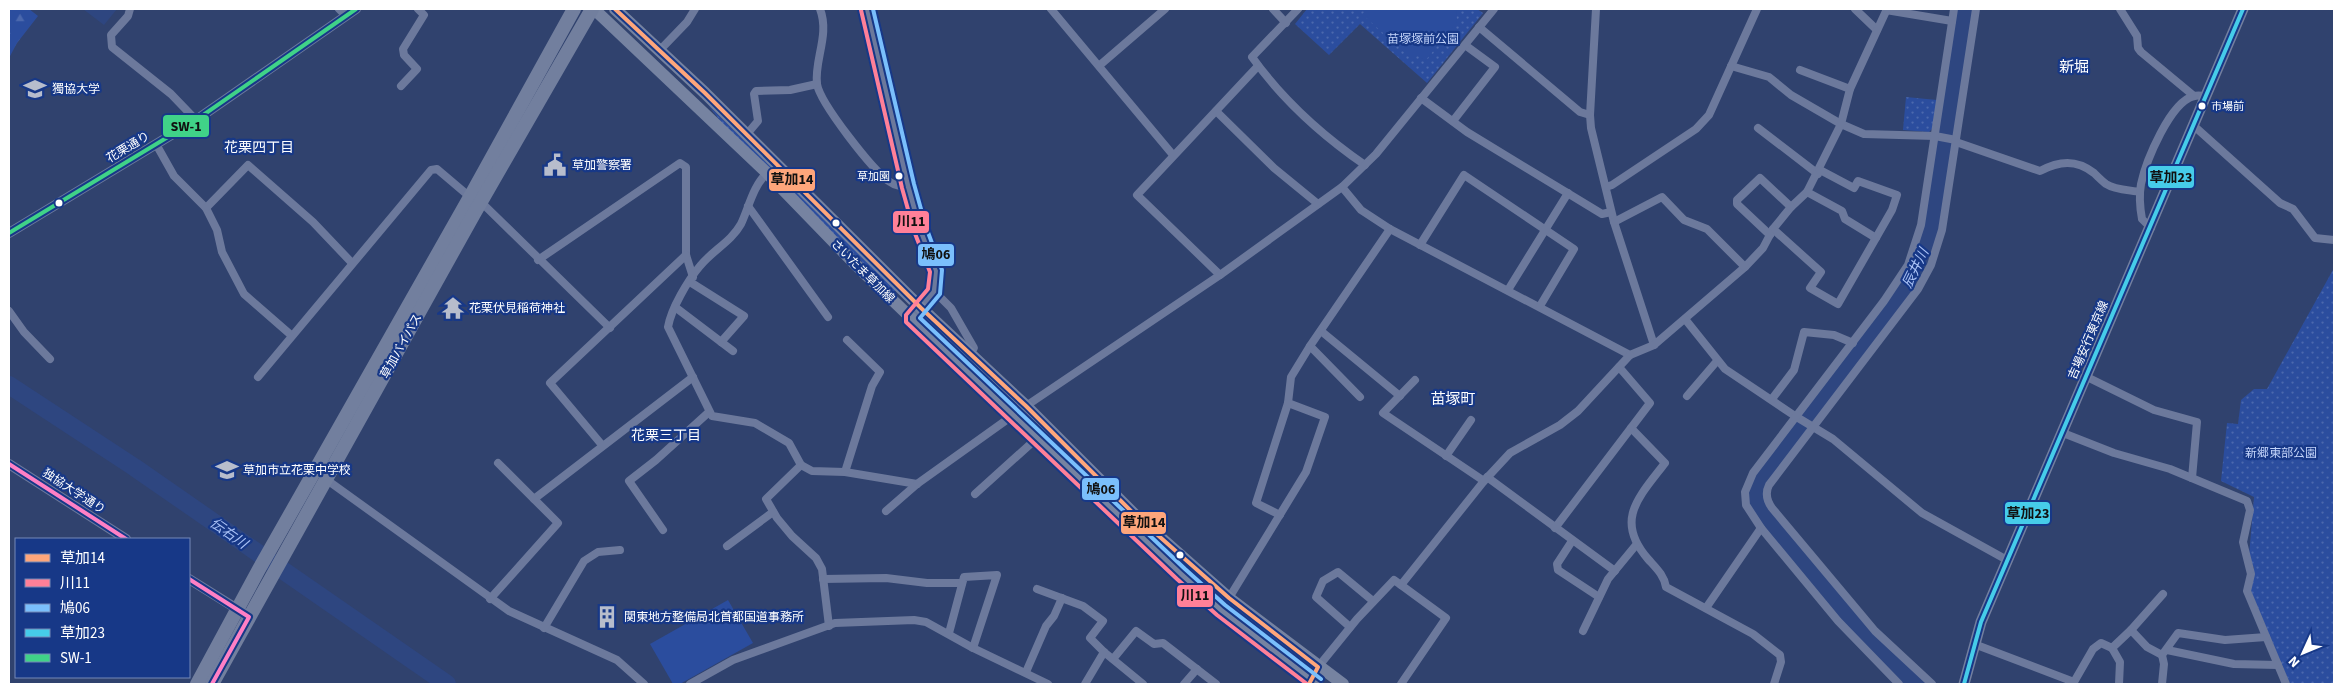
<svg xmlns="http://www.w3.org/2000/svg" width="2343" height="693" font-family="'Source Sans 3','Noto Sans JP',sans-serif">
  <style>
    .grass { fill: url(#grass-dots) }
    .forest { fill: url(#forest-firs) }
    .pitch { fill: #2b4d9e }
    .water { fill: #2e4680 }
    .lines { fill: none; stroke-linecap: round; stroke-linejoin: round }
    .river { stroke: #2e4680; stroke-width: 18 }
    .minor { stroke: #6c799c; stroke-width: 8 }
    .tertiary { stroke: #6c799c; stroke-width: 10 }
    .secondary { stroke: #737f9f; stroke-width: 11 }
    .primary { stroke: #7683a1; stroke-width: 12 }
    .trunk { stroke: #727f9e; stroke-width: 14 }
    .bus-1-casing { stroke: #173887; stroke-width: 8 }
    .bus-2-casing { stroke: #173887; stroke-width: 8 }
    .bus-3-casing { stroke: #173887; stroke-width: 8 }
    .bus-4-casing { stroke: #173887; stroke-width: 8 }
    .bus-5-casing { stroke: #173887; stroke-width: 8 }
    .bus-6-casing { stroke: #173887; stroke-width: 8 }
    .bus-1 { stroke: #fea67b; stroke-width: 4 }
    .bus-2 { stroke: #ff8098; stroke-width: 4 }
    .bus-3 { stroke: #7abffc; stroke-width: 4 }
    .bus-4 { stroke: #46cce9; stroke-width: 4 }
    .bus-5 { stroke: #40d288; stroke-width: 4 }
    .bus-6 { stroke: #ff80c5; stroke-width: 4 }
    .bus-dot { fill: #fff; stroke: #173887; stroke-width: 2 }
    .labels { text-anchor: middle; stroke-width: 4.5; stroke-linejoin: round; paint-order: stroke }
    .bus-label { font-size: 11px; fill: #fff; stroke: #173887; text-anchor: start }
    .park-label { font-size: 12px; fill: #c3d4fa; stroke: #173887 }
    .poi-label { font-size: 12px; fill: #fff; stroke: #173887; text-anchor: start }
    .street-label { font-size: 12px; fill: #fff; stroke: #173887 }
    .neighbourhood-label { font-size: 14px; fill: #fff; stroke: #173887 }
    .water-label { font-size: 14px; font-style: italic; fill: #a9c1f5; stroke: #173887 }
    .quarter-label { font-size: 15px; fill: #fff; stroke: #173887 }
    .line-badge { stroke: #173887; stroke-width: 2 }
    .pale-badge-label { font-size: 14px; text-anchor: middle; font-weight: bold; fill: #111 }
  </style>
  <defs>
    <pattern id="grass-dots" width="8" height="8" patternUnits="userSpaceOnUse" patternTransform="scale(1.25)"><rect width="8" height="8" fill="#2b4d9e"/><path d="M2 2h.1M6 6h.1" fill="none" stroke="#4b68ad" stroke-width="1.8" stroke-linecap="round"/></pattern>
    <pattern id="forest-firs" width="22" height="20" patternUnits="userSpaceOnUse" patternTransform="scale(1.25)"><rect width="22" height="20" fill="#2b4d9e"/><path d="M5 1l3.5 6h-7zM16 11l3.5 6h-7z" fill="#4b68ad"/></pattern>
  </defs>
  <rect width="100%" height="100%" fill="#30426e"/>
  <g class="grass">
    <path d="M1307,9h170l6,4 -56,70 -67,-59 -31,31 -34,-31z"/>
    <path d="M1906,97l31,3 -5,29 -3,3 -26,-2z"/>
    <path d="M708,105l188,185 -2,2 -3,-1 -169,-168z"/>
    <path d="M2334,268v416h-44l-40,-95 4,-21 -5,-12 5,-59 -33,-16 6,-58 11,1 3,-24 13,-11h13z"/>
  </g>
  <path class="forest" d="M9,9h20l9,7 -21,27 -8,15z"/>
  <g class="pitch">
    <path d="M1368,9h88l1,13 -32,39 -8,-6 -4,5 -51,-46z"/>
    <path d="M728,600l25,43 -73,41h-7l-23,-40z"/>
  </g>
  <path class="water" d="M83,9h34l-13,16z"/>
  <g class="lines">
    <g class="river">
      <path d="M9,385l125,82 313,217"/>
      <path d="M1917,684l-51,-49 -67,-76 -39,-48 -6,-13 1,-9 156,-207 12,-24 11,-39 31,-210"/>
    </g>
    <g class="minor">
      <path d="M130,9l-2,7 -17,19 1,12 59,47 25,26"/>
      <path d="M339,9l7,7"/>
      <path d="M820,9c10,26 -6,51 -3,75 3,19 56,87 73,98 5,4 11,4 18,4"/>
      <path d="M1051,9l122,146"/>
      <path d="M1273,9l13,14"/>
      <path d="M1298,9l-46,48c30,42 71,79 113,108"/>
      <path d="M1596,9l-6,106 1,13 23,94 40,123"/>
      <path d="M1855,9l22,21"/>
      <path d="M2120,9l17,27 1,12 3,4 53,44"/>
      <path d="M1886,10l66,11"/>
      <path d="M1479,27l101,85 10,3"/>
      <path d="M660,50l27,-28 8,-13"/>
      <path d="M1100,65l65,-56"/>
      <path d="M1731,66l38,11 22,18 50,29 23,10 71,2 21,4"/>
      <path d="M1800,70l50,19"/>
      <path d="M401,86l16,-17 -13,-14 -1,-6 21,-34 -6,-6"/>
      <path d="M1421,98l46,34 135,82 9,-2"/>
      <path d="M1216,111l58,57 44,36"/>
      <path d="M1453,121l42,-54 -30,-22"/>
      <path d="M2194,126l86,77 13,6 22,29 19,2"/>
      <path d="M1758,128l60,46"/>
      <path d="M747,134l11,-13 -4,-27 2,-3 34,-1 27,-6"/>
      <path d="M1956,142l84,29c19,-10 36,-12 54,2 4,4 8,8 12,11 9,6 24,6 34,8"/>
      <path d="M156,144l18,32 32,32 11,22 5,22 22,42 47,41"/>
      <path d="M767,173c-14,13 -18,34 -26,51 -10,18 -28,26 -41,42 -12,14 -29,43 -32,61l44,89 43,7 34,20 12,22 -35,34 11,19 15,18 24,22 6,11 7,57"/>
      <path d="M1342,187l19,23 29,19 240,126 24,-10 91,-78 18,-19 10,-19 18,-22 16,-15 34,-68 9,-35 37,-80"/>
      <path d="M1606,187l6,-2 84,-56 13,-14 48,-106"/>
      <path d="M1807,192l35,19 3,8 31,19"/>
      <path d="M748,206l80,111"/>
      <path d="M206,208l42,-43 65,57 39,41"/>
      <path d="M1614,222l48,-25 22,23 23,9 38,38"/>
      <path d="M2151,228l-9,-9c-2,-11 -3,-24 -1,-35 5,-23 29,-82 53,-88 4,-1 9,0 12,0"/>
      <path d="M1773,229l48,43 -11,16 28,16 54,-94 5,-15 -39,-14 -4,7 -34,-18"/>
      <path d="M1770,235l-33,-31v-4l23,-22 31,29"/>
      <path d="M1420,245l44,-70 110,74 -34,57"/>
      <path d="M538,260l142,-97 6,4v88l7,22"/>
      <path d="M1220,275l-83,-80 121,-129"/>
      <path d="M690,282l54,34 -23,26"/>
      <path d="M1508,290l60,-97"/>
      <path d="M934,291l17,17 23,40 -5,7"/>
      <path d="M675,307l58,44"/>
      <path d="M9,311l15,21 26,27"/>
      <path d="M1685,319l40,50 70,47 38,23 89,74 85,47"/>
      <path d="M1321,331l79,65"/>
      <path d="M1310,346l50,51"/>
      <path d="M1619,367l31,36 -19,25 34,35c-26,34 -51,57 -17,96 8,9 16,16 18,28l87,47 27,21 1,7 -7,22"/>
      <path d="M258,377l173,-207 6,-1 33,28 11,5 129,126"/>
      <path d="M2087,377l67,33 43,12 -5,56"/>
      <path d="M1415,380l-32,33 101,68"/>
      <path d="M1687,396l30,-35"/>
      <path d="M1772,399l22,-29 10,-38 30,3 19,8"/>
      <path d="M2063,433l51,20 56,16 77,32 3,9 -7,32 8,32 -4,17 39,93"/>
      <path d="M602,445l-52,-62 136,-128"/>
      <path d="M1446,456l25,-36"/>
      <path d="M801,465l11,6 33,1 72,12"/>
      <path d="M845,472l27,-86 8,-14 -33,-32"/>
      <path d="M1487,477l128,94"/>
      <path d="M327,480l182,131 108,49 27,24"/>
      <path d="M975,494l61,-55"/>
      <path d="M534,499l159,-122"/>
      <path d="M886,511l31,-27 109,-78 194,-131 122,-88 34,-33 118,-145"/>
      <path d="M1280,515l-24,-12 32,-100 3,-26 19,-31 80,-117"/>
      <path d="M1555,528l76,-100"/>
      <path d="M663,530l-34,-49 27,-21 53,-48"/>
      <path d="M1572,541l-15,23 1,6 41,27"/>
      <path d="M727,546l46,-34"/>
      <path d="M823,579l63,-1 41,5h35"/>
      <path d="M1037,589l46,17 20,15 -13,17 14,14 39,32"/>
      <path d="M1229,598l77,-126 19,-55 -37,-14"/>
      <path d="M490,599l68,-76 -60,-60"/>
      <path d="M1706,608l55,-80"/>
      <path d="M1350,627l-34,-30 7,-16 15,-9 35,29"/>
      <path d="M544,628l40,-67 14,-9 22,-2"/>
      <path d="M2131,630l16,17 15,8"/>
      <path d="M1583,631l25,-52 28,-34"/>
      <path d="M949,633l15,-56 33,-2 -24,73"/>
      <path d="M1974,644l100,38 -1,2"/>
      <path d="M2112,648l8,14 -1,22"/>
      <path d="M2167,650l67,14 44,1"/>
      <path d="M1113,659l23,-28 18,13 9,-1 53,41"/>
      <path d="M1318,667l39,-48 37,-39 7,5 83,-104 26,-28 50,-28 18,-14 52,-56"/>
      <path d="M1026,672l20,-46 8,-10 8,-18"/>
      <path d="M2074,682l19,-33 8,-6 11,5 19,-18 32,-36"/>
      <path d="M690,684l43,-24 102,-37 79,-3 12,2 47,26 75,36"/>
      <path d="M1085,684l19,-32"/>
      <path d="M1184,684l13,-15"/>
      <path d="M1401,684l45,-66 -45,-33"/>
      <path d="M1899,684l-61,-63 -77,-93 -15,-23 -1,-13 8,-19 131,-172 24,-36 13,-40 33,-216"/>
      <path d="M1932,684l-57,-53 -103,-123c-5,-7 -7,-15 -3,-23l149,-196 13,-24 11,-35 34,-221"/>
      <path d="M2162,684l2,-20 -2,-9 16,-22 47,7 41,-3"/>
    </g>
    <g class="tertiary">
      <path d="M867,9l41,177 12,43 16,42 -2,20 -13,17 -10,10"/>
      <path d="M9,233l187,-113 160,-111"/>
      <path d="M9,464l117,75"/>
      <path d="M189,579l53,33"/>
    </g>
    <path class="secondary" d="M1964,684l17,-62 262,-613"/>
    <g class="primary">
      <path d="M594,9l173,164 90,93 271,260 93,84 96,74"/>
      <path d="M615,9l90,84 216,215 105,98 109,109 94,83 114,86"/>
    </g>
    <g class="trunk">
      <path d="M197,684l61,-113 212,-374 104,-188"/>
      <path d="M212,684l263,-472 117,-203"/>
    </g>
    <defs>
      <path id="bus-1" d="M615,9l90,84 216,215 105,98 109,109 94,83 89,69 -9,17"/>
      <path id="bus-2" d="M861,10l41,178 12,43 16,41 -2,17 -22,26v7l271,257 40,36 90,69"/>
      <path id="bus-3" d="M873,9l41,175 12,43 16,43 -2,24 -20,24 265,251 40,36 96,74"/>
      <path id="bus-4" d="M1964,684l17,-62 262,-613"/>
      <path id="bus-5" d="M9,233l187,-113 160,-111"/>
      <g id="bus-6">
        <path d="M9,464l117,75"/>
        <path d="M189,579l60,38 -37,67"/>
      </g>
    </defs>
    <use href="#bus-1" class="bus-1-casing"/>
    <use href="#bus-2" class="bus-2-casing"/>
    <use href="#bus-3" class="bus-3-casing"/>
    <use href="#bus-4" class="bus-4-casing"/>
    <use href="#bus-5" class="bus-5-casing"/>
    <use href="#bus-6" class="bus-6-casing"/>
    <use href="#bus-1" class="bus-1"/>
    <use href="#bus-2" class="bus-2"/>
    <use href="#bus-3" class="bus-3"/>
    <use href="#bus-4" class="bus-4"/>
    <use href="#bus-5" class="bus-5"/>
    <use href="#bus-6" class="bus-6"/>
  </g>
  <defs>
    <symbol id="university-bare" viewBox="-9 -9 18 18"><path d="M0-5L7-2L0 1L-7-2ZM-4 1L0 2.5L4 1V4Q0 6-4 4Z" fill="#b7bdcc" stroke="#173887" stroke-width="2.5" paint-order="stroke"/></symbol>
    <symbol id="civic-bare" viewBox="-9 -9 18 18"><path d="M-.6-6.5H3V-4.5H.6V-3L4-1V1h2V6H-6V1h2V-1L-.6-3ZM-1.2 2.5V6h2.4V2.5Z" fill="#b7bdcc" stroke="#173887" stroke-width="2.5" paint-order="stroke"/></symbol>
    <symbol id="temple-bare" viewBox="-9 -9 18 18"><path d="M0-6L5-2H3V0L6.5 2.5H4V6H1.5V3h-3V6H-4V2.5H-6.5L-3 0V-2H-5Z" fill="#b7bdcc" stroke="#173887" stroke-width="2.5" paint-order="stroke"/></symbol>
    <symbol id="school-bare" viewBox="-9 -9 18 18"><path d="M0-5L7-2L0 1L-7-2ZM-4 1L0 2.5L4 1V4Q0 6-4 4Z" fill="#b7bdcc" stroke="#173887" stroke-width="2.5" paint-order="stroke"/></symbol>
    <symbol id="building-bare" viewBox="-9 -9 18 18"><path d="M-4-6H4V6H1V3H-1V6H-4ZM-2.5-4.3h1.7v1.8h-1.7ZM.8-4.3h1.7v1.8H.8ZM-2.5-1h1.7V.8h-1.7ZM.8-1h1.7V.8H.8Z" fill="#b7bdcc" stroke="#173887" stroke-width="2.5" paint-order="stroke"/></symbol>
  </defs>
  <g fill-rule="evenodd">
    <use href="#university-bare" x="19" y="73" width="32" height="32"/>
    <use href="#civic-bare" x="539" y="149" width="32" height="32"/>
    <use href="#temple-bare" x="437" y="292" width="32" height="32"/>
    <use href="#school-bare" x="211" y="454" width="32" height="32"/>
    <use href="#building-bare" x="591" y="601" width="32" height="32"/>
  </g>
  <g class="bus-dot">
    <circle cx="2202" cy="106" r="4.5"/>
    <circle cx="899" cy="176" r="4.5"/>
    <circle cx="59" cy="203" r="4.5"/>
    <circle cx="836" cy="223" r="4.5"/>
    <circle cx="1180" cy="555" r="4.5"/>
  </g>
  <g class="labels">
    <g class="bus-label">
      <text x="2211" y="110">市場前</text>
      <text x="890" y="180" text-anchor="end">草加園</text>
    </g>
    <g class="park-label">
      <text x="1423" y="43">苗塚塚前公園</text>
      <text x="2281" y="457">新郷東部公園</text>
    </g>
    <g class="poi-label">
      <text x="52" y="93">獨協大学</text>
      <text x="572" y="169">草加警察署</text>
      <text x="469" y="312">花栗伏見稲荷神社</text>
      <text x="243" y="474">草加市立花栗中学校</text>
      <text x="624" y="621">関東地方整備局北首都国道事務所</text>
    </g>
    <g class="street-label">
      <text transform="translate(128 147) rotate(-31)" y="4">花栗通り</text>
      <text transform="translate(863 271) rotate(45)" y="4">さいたま草加線</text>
      <text transform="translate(2088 340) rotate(-67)" y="4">吉場安行東京線</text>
      <text transform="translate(401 346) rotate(-61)" y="4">草加バイパス</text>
      <text transform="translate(74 491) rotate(33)" y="4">独協大学通り</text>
    </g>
    <g class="neighbourhood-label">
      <text x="259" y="152">花栗四丁目</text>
      <text x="666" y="440">花栗三丁目</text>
    </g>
    <g class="water-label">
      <text transform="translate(1915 268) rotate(-64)" y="5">辰井川</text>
      <text transform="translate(229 533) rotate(35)" y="5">伝右川</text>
    </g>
    <g class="quarter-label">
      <text x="2074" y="72">新堀</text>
      <text x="1453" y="404">苗塚町</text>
    </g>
  </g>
  <g class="line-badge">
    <rect x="162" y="114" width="48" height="24" rx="5" fill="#40d288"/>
    <rect x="2147" y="165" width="48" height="24" rx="5" fill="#46cce9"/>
    <rect x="768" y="168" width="48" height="24" rx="5" fill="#fea67b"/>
    <rect x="892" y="210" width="38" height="24" rx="5" fill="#ff8098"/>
    <rect x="917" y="243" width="38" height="24" rx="5" fill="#7abffc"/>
    <rect x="1081" y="477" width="39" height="24" rx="5" fill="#7abffc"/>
    <rect x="2004" y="501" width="47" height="24" rx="5" fill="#46cce9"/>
    <rect x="1120" y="511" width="47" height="24" rx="5" fill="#fea67b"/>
    <rect x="1176" y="584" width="38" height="24" rx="5" fill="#ff8098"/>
  </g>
  <g class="pale-badge-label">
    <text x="186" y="131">SW-1</text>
    <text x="2171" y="182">草加23</text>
    <text x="792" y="184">草加14</text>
    <text x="911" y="226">川11</text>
    <text x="936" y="259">鳩06</text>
    <text x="1101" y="494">鳩06</text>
    <text x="2028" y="518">草加23</text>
    <text x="1144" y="527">草加14</text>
    <text x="1195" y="600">川11</text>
  </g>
  <rect width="2343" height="693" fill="none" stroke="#ffffff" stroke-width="20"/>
  <rect x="15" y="538" width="175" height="140" fill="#173887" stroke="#7488b7"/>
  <rect x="25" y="554" width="25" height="8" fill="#fea67b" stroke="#7488b7"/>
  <text x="60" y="563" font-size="15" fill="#ffffff">草加14</text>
  <rect x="25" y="579" width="25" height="8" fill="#ff8098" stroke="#7488b7"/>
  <text x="60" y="588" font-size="15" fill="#ffffff">川11</text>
  <rect x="25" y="604" width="25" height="8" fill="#7abffc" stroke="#7488b7"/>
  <text x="60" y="613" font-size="15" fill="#ffffff">鳩06</text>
  <rect x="25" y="629" width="25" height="8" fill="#46cce9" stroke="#7488b7"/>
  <text x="60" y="638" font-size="15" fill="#ffffff">草加23</text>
  <rect x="25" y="654" width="25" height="8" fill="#40d288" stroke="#7488b7"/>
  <text x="60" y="663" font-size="15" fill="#ffffff">SW-1</text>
  <g transform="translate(2303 653) rotate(226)" stroke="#173887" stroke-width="4" paint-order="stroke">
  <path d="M0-4L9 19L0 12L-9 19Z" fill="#ffffff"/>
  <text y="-8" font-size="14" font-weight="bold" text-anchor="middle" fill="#ffffff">N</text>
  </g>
</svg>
